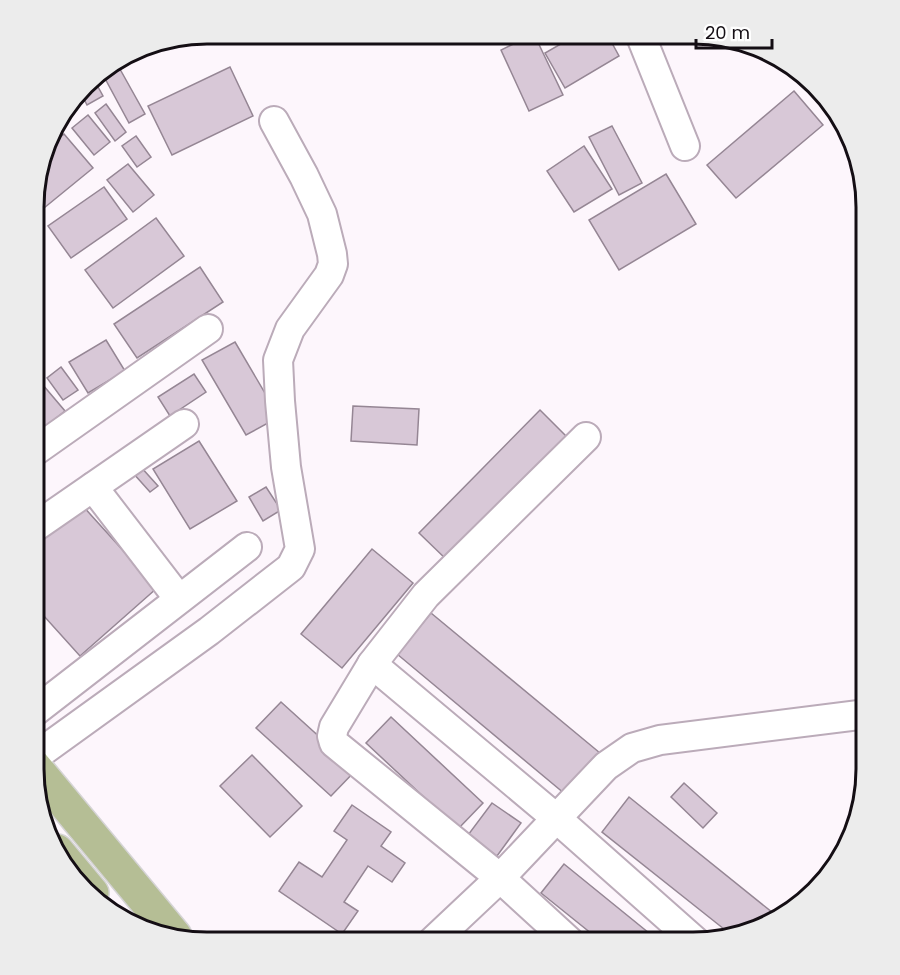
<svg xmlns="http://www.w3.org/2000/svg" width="900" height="975" font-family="Poppins,sans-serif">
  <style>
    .building { fill: #d8c8d7; stroke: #958694; stroke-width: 1.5 }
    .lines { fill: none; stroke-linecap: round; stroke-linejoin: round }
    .minor-casing { stroke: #bbabb9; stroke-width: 32 }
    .major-casing { stroke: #d5d4d5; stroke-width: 36 }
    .minor { stroke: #fff; stroke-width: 28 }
    .major { stroke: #b5be95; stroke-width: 33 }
    .rim { fill: none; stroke: #140e14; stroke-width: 3 }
  </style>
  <rect width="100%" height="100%" fill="#fdf6fc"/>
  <g class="building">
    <path d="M534,34l29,61 -34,16 -28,-61z"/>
    <path d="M578,34h29l12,22 -54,32 -20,-35z"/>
    <path d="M116,62l29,52 -16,9 -28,-52z"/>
    <path d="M230,67l23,49 -81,39 -24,-49z"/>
    <path d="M92,76l11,20 -16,9 -7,-14z"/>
    <path d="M794,91l29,34 -87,73 -29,-33z"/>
    <path d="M106,104l20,28 -11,9 -20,-28z"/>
    <path d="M88,115l22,27 -16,13 -22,-27z"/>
    <path d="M612,126l30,57 -23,12 -30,-58z"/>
    <path d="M64,134l29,34 -49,40 -8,-10v-25l9,-23z"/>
    <path d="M136,136l15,21 -14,10 -15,-21z"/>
    <path d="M584,146l28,43 -38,23 -27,-41z"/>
    <path d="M128,164l26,31 -21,17 -26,-32z"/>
    <path d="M666,174l30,50 -77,46 -30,-50z"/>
    <path d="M104,187l23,32 -56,39 -23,-32z"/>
    <path d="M156,218l28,38 -71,52 -28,-38z"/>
    <path d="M200,267l23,35 -86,56 -23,-34z"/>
    <path d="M106,340l19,31 -37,22 -19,-31z"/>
    <path d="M235,342l44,75 -33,18 -44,-75z"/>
    <path d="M61,367l17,23 -15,10 -16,-22z"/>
    <path d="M194,374l12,18 -36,24 -12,-19z"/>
    <path d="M37,378l28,33 -30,24v-55z"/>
    <path d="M353,406l66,3 -2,36 -66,-4z"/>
    <path d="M540,410l30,30 -121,122 -30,-29z"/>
    <path d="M199,441l38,60 -47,28 -37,-60z"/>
    <path d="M140,466l18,20 -8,6 -17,-19z"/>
    <path d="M266,487l15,23 -18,11 -14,-24z"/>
    <path d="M81,504l76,84 -77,68 -46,-51v-59z"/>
    <path d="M372,549l41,34 -71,85 -41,-34z"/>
    <path d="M431,613l169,140 -35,41 -168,-140z"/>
    <path d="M281,702l75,68 -25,26 -75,-68z"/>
    <path d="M391,717l92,86 -25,26 -92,-86z"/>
    <path d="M252,755l50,51 -32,31 -50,-51z"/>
    <path d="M684,783l33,30 -14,15 -32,-31z"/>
    <path d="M629,797l144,116 -6,8 -38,12 -127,-101z"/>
    <path d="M492,803l29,20 -24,33 -29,-21z"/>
    <path d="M352,805l39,27 -10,14 24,17 -13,19 -24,-16 -24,36 14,9 -16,23 -63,-43 20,-29 23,15 25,-37 -13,-9z"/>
    <path d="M564,864l96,78h-58l-61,-49z"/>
  </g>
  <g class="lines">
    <defs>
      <g id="minor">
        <path d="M640,34l45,112"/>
        <path d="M35,451l173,-122"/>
        <path d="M93,487l86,112"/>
        <path d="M35,527l149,-103"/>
        <path d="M372,664l184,154 140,124"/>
        <path d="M34,712l213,-165"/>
        <path d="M33,758l176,-127 82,-64 9,-18 -14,-82 -6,-66 -2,-41 12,-31 39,-54 4,-11 -1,-10 -10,-40 -18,-38 -30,-55"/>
        <path d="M432,942l68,-64 106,-112 26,-18 28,-8 207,-26"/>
        <path d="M570,942l-70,-64 -166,-135 -2,-7 2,-9 38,-63 54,-69 160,-158"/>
      </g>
      <g id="major">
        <path d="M33,765l142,171"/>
        <path d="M57,851l35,42"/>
      </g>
    </defs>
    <use href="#minor" class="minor-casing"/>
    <use href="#major" class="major-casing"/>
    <use href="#minor" class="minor"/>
    <use href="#major" class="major"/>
  </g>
  <path d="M0 0H900V975H0ZM207 44H693A163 163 0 0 1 856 207V769A163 163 0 0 1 693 932H207A163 163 0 0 1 44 769V207A163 163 0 0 1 207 44Z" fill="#ececec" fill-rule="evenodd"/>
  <path class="rim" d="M207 44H693A163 163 0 0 1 856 207V769A163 163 0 0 1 693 932H207A163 163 0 0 1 44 769V207A163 163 0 0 1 207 44Z"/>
  <path d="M696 39v9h76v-9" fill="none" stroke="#140e14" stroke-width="3"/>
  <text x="705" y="39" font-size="18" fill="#140e14" stroke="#ffffff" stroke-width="4.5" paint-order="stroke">20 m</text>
</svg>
